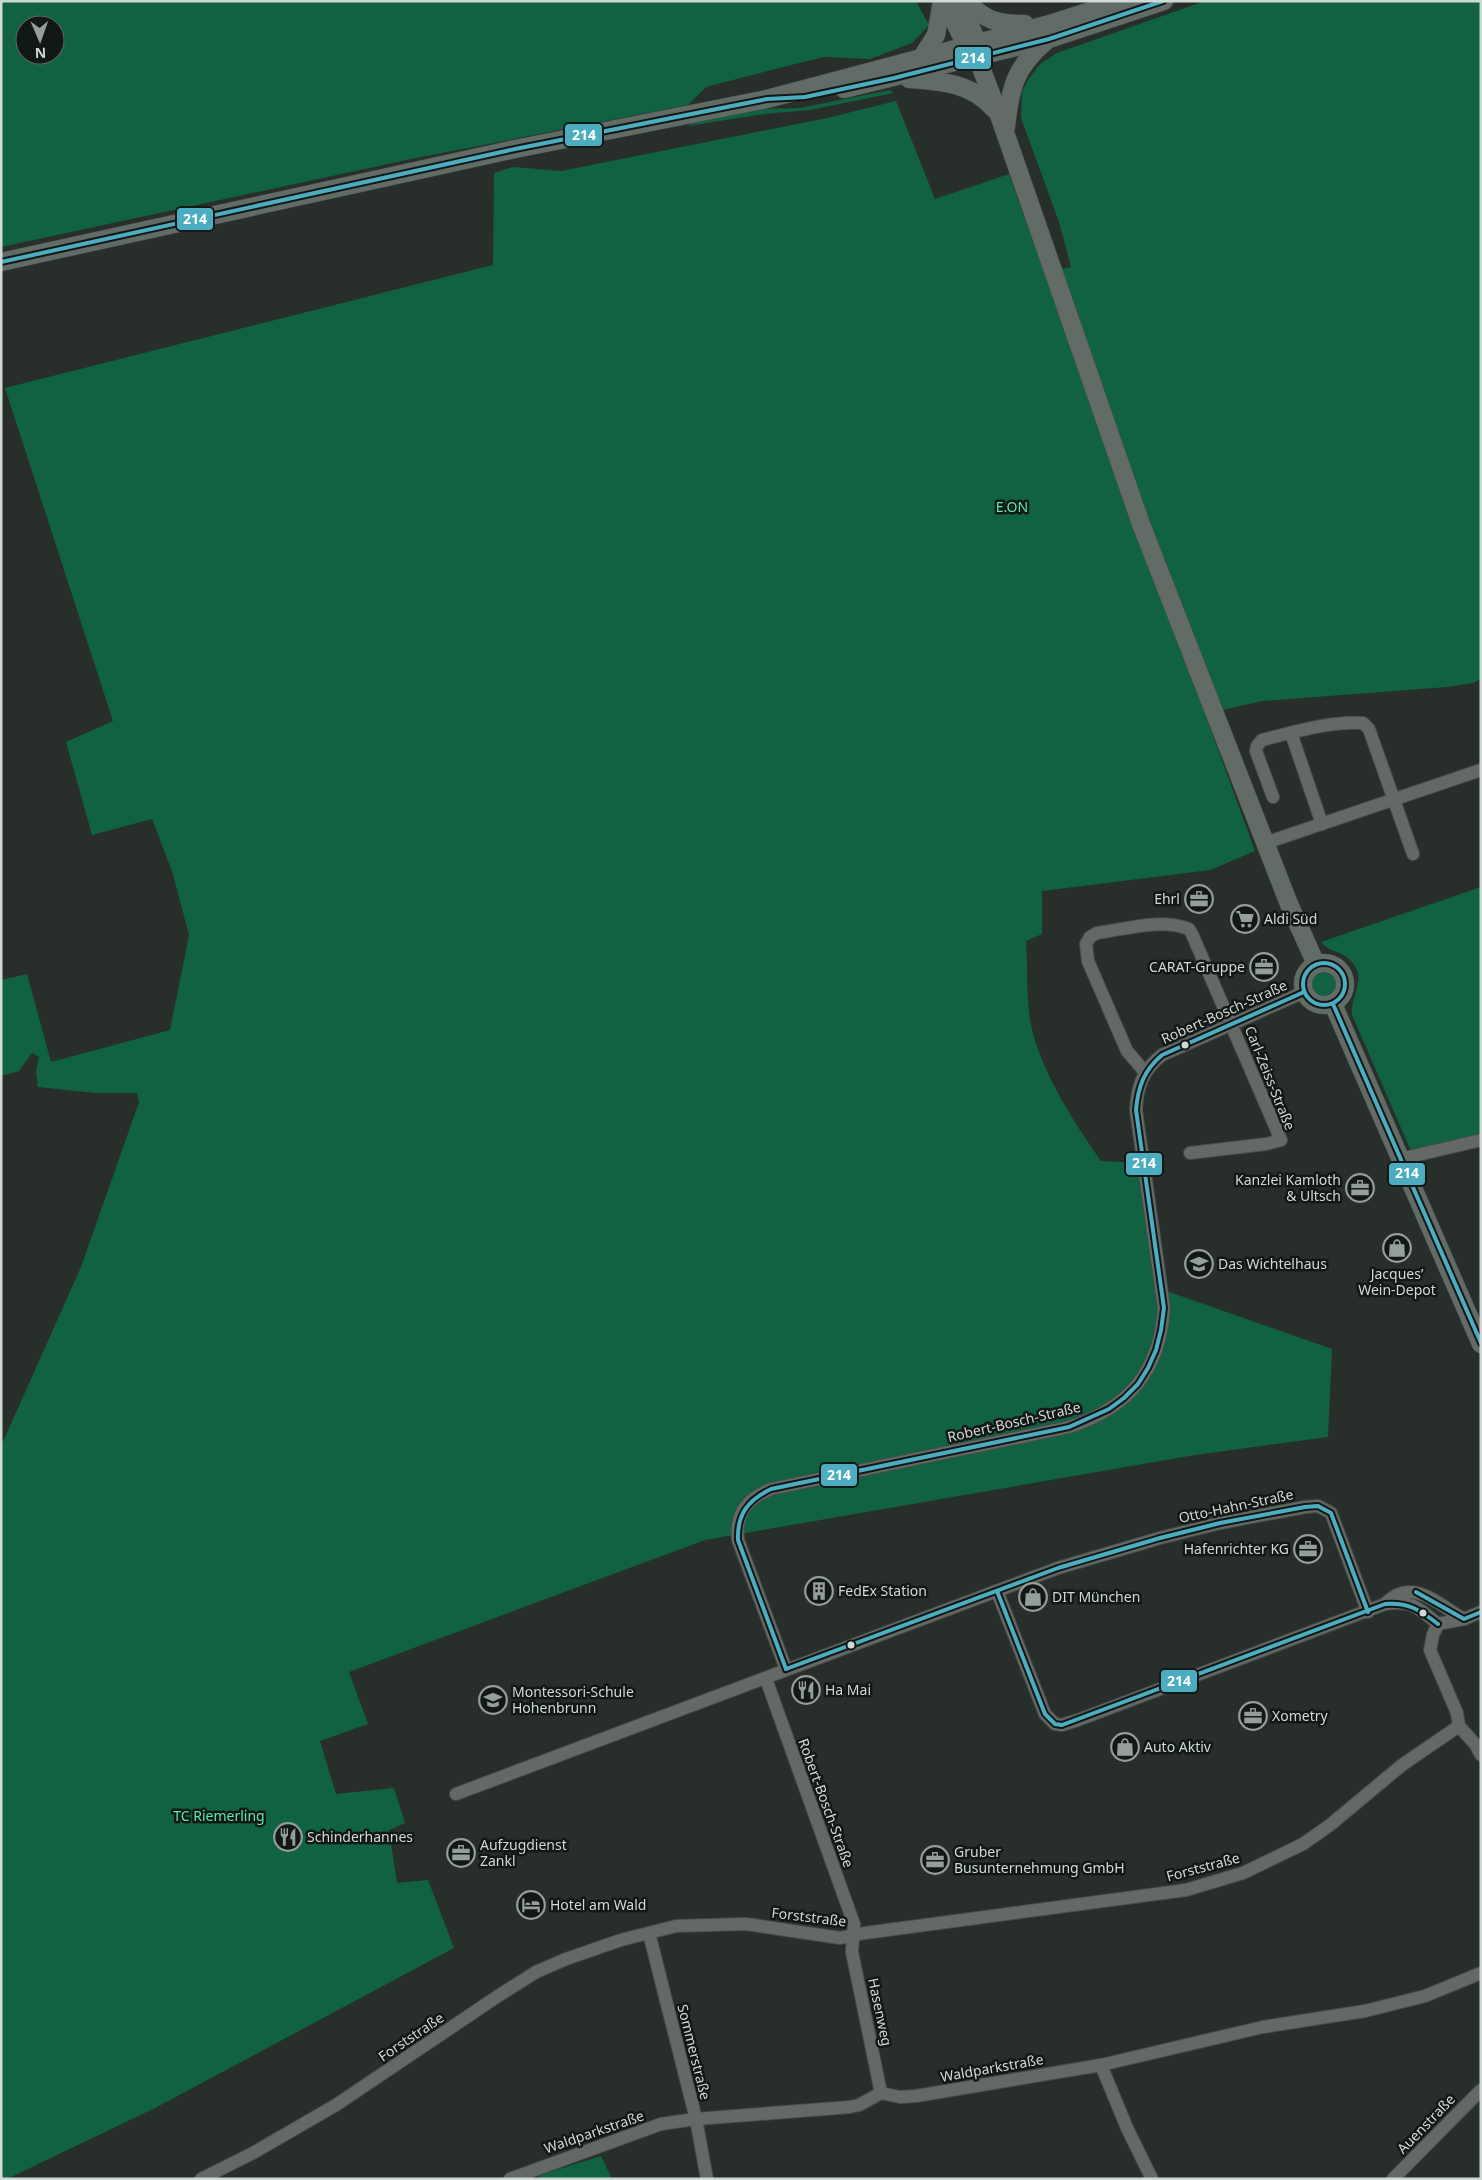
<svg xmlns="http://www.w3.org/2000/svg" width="1482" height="2180" font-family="'Noto Sans',sans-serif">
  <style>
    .green { fill: #116143; fill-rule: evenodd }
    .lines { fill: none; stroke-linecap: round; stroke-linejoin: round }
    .minor-casing { stroke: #474d4a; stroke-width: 14 }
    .secondary-casing { stroke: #474d4a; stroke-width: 19 }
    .minor { stroke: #646966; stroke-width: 12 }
    .secondary { stroke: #636b66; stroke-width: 18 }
    .bus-1-casing { stroke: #121815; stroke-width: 8 }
    .bus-1 { stroke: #4dadc0; stroke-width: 4 }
    .bus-dot { fill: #d1d9d4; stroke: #121815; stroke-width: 2 }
    .labels { text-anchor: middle; stroke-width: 5; stroke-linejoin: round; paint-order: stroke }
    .park-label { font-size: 14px; fill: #56ebab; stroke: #121815 }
    .poi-label { font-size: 14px; fill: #d1d9d4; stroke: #121815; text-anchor: start }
    .street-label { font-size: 14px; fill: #d1d9d4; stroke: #121815 }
    .line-badge { stroke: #121815; stroke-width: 2 }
    .badge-label { font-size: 14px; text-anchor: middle; font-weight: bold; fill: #fff }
  </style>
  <rect width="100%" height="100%" fill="#282f2b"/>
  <g class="green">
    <path d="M1,1h915l13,24 -17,18 -42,16 -46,-2 -41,10 -77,20 -18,18 -277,54 -410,88zM25,25h30v30h-30z"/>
    <path d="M1205,1h276v678l-8,4 -26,4 -185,14 -57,13 50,137 -45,19 -168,21v43l-16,7c2,27 0,57 5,84 9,45 44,99 70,136l21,1 20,6 16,120 174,61 -4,88 -133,18 -490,85 -356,132 19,52 -48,17 16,53 58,-6 11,35 -16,7 8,53 31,-3 26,68 -299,160 -148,71h-6v-733l80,-179 58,-165 -2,-9h-41l-58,-6 -2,-16 3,-14 -7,-4 -13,18 -18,5v-96l26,-6 24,88 119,-32 19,-95 -17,-64 -20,-52 -60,16 -26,-93 47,-21 -108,-333 488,-123 1,-92 19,-6 48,4 266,-53 69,-17 39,98 74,-25 35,98 27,-5 -12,-45 -38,-104 1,-26 5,-11 13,-17 17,-11z"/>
    <path d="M890,90l4,3 -84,17 -46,4 -76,12 6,-4 64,-13 42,-1z"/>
    <path d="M1481,887v247l-70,17 -59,-136c-2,-21 18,-37 -4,-57 -9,-7 -20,-7 -27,-16z"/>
    <circle cx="1324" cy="984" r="16"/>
    <path d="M601,2156l11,23h-73l1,-4z"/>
  </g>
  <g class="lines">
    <defs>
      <g id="minor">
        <path d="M1291,733l31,91"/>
        <path d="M1273,797l-17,-46 1,-5 5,-6c32,-8 68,-19 101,-17l6,6 44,125"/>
        <path d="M1265,843l216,-73"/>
        <path d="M1145,1072l-18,-21 -39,-90 -2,-17 4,-7 7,-4c30,-4 64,-15 92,-4l3,5 89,206 -15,4 -76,9"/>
        <path d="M1400,1159l81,-19"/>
        <path d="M997,1591l48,123 10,10 7,1 16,-5 307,-116c28,-4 33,4 53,20"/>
        <path d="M1385,1604c27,-28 52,0 79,15"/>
        <path d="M1438,1624l-5,11 -3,15 27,63 2,13 16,18 6,11"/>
        <path d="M1438,1624l26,-5 17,-7"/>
        <path d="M786,1669l-48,-129c-3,-27 9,-41 33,-51l298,-62c60,-19 91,-56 95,-119l-28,-198c1,-24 7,-40 26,-55l142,-63"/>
        <path d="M766,1679l88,245 -2,28 29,141"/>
        <path d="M456,1794l602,-226 102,-30 60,-15 85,-16 13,-1 13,7 37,99"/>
        <path d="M649,1933l47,186 11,60"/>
        <path d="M1101,2065l26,63 25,51"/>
        <path d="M201,2179l52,-26 83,-48 162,-109 38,-24 30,-13 55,-19 55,-14 70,-2 94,14 25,-5 321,-43 57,-17 60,-29 27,-19 72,-60 57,-39"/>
        <path d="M510,2179l151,-55 35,-5 154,-12 9,-2 22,-12 19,4 16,-1 185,-31 162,-38 102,-16 60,-15 56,-23"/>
        <path d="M1393,2179l88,-89"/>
      </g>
      <g id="secondary">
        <path d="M944,1l22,44 11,12 22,58 142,409 148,380 27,60"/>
        <path d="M960,1l17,41v12"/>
        <path d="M966,1c20,20 31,23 59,23"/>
        <path d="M922,57l14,-22 6,-34"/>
        <path d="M909,79c32,2 63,4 85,30"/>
        <path d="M844,89l205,-50 115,-38"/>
        <path d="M1006,127c4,-39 9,-60 40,-86"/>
        <path d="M1,262l514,-113 252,-50 279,-74 77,-24"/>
        <circle cx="1324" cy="984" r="21"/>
        <path d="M1333,1004l148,340"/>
      </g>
    </defs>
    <use href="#minor" class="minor-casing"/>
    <use href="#secondary" class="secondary-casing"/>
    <use href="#minor" class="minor"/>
    <use href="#secondary" class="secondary"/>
    <defs>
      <g id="bus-1">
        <path d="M1,262l514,-113 252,-50 38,-2 89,-19 155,-39 114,-38"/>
        <circle cx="1324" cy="984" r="21"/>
        <path d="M1333,1004l148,339"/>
        <path d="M997,1591l48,123 10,10 7,1 323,-121c23,-2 35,6 53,20"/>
        <path d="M1416,1592l48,27 17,-7"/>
        <path d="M786,1669l-48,-129c-1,-26 10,-40 33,-51l298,-62 40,-18 15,-11 14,-14 10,-16 8,-18 5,-20 3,-22 -28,-198c2,-23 8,-40 26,-55l142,-63"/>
        <path d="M786,1669l272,-101 102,-30 60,-15 85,-16 13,-1 13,7 37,99"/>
      </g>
    </defs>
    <use href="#bus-1" class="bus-1-casing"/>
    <use href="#bus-1" class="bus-1"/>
  </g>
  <defs>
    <symbol id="office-ring" viewBox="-11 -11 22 22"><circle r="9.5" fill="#121815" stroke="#969e99" stroke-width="1.5"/><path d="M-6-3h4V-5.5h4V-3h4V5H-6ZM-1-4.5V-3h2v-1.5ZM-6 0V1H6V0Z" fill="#969e99"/></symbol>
    <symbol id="supermarket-ring" viewBox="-11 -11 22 22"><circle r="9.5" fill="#121815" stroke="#969e99" stroke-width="1.5"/><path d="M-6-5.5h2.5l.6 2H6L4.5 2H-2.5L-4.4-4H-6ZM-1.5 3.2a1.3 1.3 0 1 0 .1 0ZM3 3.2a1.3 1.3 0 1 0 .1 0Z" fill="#969e99"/></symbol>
    <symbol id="shop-ring" viewBox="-11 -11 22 22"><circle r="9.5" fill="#121815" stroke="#969e99" stroke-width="1.5"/><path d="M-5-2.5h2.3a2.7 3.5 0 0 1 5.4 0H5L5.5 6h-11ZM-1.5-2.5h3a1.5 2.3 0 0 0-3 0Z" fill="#969e99"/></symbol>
    <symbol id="school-ring" viewBox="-11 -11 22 22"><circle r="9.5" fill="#121815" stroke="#969e99" stroke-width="1.5"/><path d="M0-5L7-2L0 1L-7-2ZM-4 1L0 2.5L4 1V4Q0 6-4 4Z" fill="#969e99"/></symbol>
    <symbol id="building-ring" viewBox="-11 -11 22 22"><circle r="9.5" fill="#121815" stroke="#969e99" stroke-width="1.5"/><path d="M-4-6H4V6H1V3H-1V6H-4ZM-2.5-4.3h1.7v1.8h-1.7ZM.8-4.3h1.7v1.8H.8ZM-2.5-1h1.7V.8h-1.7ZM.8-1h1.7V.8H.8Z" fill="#969e99"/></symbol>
    <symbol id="restaurant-ring" viewBox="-11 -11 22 22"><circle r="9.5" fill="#121815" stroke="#969e99" stroke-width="1.5"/><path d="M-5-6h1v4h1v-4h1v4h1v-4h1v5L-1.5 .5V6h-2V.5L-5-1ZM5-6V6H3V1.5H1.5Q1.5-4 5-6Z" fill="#969e99"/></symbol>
    <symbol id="hotel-ring" viewBox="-11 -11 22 22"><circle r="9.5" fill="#121815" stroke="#969e99" stroke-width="1.5"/><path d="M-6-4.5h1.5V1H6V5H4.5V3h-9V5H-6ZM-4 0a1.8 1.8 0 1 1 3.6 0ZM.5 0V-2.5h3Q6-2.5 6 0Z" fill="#969e99"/></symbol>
  </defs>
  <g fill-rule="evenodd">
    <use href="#office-ring" x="1183" y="883" width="32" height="32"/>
    <use href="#supermarket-ring" x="1229" y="903" width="32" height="32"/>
    <use href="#office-ring" x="1248" y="951" width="32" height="32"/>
    <use href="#office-ring" x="1344" y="1172" width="32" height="32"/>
    <use href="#shop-ring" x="1381" y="1232" width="32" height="32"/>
    <use href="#school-ring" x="1183" y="1248" width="32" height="32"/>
    <use href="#office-ring" x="1292" y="1533" width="32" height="32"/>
    <use href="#building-ring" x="803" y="1575" width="32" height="32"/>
    <use href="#shop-ring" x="1017" y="1581" width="32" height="32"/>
    <use href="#restaurant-ring" x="790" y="1674" width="32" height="32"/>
    <use href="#school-ring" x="477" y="1684" width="32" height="32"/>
    <use href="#office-ring" x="1237" y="1700" width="32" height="32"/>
    <use href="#shop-ring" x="1109" y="1731" width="32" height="32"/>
    <use href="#restaurant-ring" x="272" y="1821" width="32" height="32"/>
    <use href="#office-ring" x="445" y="1837" width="32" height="32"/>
    <use href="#office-ring" x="919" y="1844" width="32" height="32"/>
    <use href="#hotel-ring" x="515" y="1889" width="32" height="32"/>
  </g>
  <g class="bus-dot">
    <circle cx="1185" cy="1045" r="4.5"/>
    <circle cx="1423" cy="1613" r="4.5"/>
    <circle cx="851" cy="1645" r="4.5"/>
  </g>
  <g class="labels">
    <g class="park-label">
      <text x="1012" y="512">E.ON</text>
      <text x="219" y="1821">TC Riemerling</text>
    </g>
    <g class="poi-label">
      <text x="1180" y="904" text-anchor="end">Ehrl</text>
      <text x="1264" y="924">Aldi Süd</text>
      <text x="1245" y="972" text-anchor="end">CARAT-Gruppe</text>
      <text x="1341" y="1185" text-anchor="end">Kanzlei Kamloth<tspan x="1341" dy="16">&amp; Ultsch</tspan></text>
      <text x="1218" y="1269">Das Wichtelhaus</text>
      <text x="1397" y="1279" text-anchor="middle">Jacques’<tspan x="1397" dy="16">Wein-Depot</tspan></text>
      <text x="1289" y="1554" text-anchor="end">Hafenrichter KG</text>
      <text x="838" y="1596">FedEx Station</text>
      <text x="1052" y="1602">DIT München</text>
      <text x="825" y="1695">Ha Mai</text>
      <text x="512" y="1697">Montessori-Schule<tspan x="512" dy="16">Hohenbrunn</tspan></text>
      <text x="1272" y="1721">Xometry</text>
      <text x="1144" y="1752">Auto Aktiv</text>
      <text x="307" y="1842">Schinderhannes</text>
      <text x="480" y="1850">Aufzugdienst<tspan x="480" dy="16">Zankl</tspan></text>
      <text x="954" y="1857">Gruber<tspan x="954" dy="16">Busunternehmung GmbH</tspan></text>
      <text x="550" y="1910">Hotel am Wald</text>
    </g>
    <g class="street-label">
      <text transform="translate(1224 1012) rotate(-24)" y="5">Robert-Bosch-Straße</text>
      <text transform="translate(1270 1078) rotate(68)" y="5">Carl-Zeiss-Straße</text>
      <text transform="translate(1014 1422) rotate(-13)" y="5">Robert-Bosch-Straße</text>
      <text transform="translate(1236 1506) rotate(-12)" y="5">Otto-Hahn-Straße</text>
      <text transform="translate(826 1803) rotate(70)" y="5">Robert-Bosch-Straße</text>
      <text transform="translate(1203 1867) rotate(-15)" y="5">Forststraße</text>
      <text transform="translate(809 1917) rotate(7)" y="5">Forststraße</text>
      <text transform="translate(880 2012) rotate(78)" y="5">Hasenweg</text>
      <text transform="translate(411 2037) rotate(-34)" y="5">Forststraße</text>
      <text transform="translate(694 2052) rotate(76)" y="5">Sommerstraße</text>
      <text transform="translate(992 2068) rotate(-10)" y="5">Waldparkstraße</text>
      <text transform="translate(1426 2124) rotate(-46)" y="5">Auenstraße</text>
      <text transform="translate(594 2132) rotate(-19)" y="5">Waldparkstraße</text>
    </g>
  </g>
  <g class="line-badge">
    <rect x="954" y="46" width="38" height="24" rx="5" fill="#4dadc0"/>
    <rect x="564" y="123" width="39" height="24" rx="5" fill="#4dadc0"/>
    <rect x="176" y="207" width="38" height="24" rx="5" fill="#4dadc0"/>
    <rect x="1125" y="1152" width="38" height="24" rx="5" fill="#4dadc0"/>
    <rect x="1388" y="1162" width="38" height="24" rx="5" fill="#4dadc0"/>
    <rect x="820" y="1463" width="38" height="24" rx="5" fill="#4dadc0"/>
    <rect x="1160" y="1669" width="38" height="24" rx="5" fill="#4dadc0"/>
  </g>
  <g class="badge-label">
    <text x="973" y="63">214</text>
    <text x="584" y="140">214</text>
    <text x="195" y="224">214</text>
    <text x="1144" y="1168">214</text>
    <text x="1407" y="1178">214</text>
    <text x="839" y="1480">214</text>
    <text x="1179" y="1686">214</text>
  </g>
  <rect width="1482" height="2180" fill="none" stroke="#d1d9d4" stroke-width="5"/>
  <g transform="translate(40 40) rotate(178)"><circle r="24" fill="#121815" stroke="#5e6561"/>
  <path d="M0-4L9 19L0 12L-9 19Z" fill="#969e99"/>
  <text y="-8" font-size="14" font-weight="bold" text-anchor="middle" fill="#d1d9d4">N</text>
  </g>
</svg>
